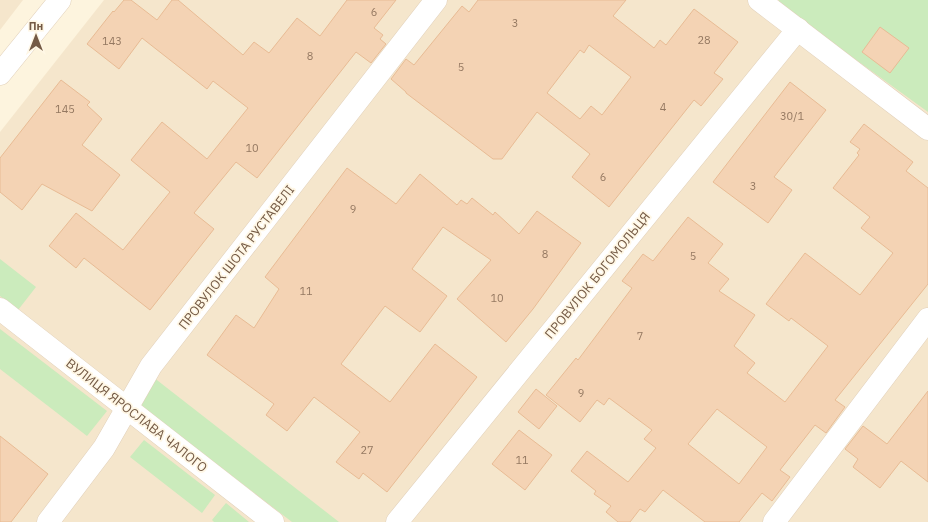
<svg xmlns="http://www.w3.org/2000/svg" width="928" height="522" font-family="'IBM Plex Sans',sans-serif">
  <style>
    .residential { fill: #f5e6cc }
    .green { fill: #cbebbc }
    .building { fill: #f4d3b4; stroke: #e8bb94; fill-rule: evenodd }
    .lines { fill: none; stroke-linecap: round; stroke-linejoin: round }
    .minor-casing { stroke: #e1d0ba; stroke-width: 23 }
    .tertiary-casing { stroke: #e1d0ba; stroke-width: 23 }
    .minor { stroke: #fff; stroke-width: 22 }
    .tertiary { stroke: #fff; stroke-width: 22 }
    .labels { text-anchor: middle; stroke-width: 3.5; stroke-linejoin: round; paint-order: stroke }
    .number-label { font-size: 11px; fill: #947861 }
    .street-label { font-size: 13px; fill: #745a45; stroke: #fff7e5 }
  </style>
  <rect width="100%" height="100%" fill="#fdf4de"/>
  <g class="residential">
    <path d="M0,0h23l-23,30z"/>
    <path d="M104,0h824v522h-928v-390z"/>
  </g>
  <g class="green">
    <path d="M779,0h149v112l-149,-108z"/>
    <path d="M0,259l36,28 -18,23 -18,-14z"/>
    <path d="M0,329l107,82 -20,25 -87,-67z"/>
    <path d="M153,377l186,145h-47l-157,-121z"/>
    <path d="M144,440l71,55 -13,18 -72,-56z"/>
    <path d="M226,503l23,19h1h-36l-2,-2z"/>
  </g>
  <g class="building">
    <path d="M124,0h7l26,20 15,-20h6l65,55 11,-13 15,11 28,-35 23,18 27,-36h49l-22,28 9,7 -3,4 6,5 -15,19 -15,-11 -99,126 -21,-16 -42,51 20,16 -64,81 -66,-52 -8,10 -27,-22 27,-33 47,37 47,-58 -39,-32 31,-38 45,37 41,-51 -35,-27 -6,8 -65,-51 -23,31 -32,-25 26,-33 1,1z"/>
    <path d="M478,0h148l-13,16 41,32 6,-8 6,5 28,-36 44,33 -24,31 9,6 -22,27 -7,-6 -85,107 -37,-30 18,-23 -53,-42 -35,47h-9l-87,-66v-1l-15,-13 15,-20 8,6 48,-59 7,6zM589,45l42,32 -29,38 -11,-9 -11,13 -33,-26 33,-43 4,3z"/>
    <path d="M880,27l29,21 -19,25 -28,-21z"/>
    <path d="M61,80l29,22 -3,3 15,14 -20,26 38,30 -28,36 -50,-27 -20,26 -22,-18v-34z"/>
    <path d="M790,82l36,28 -52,67 18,13 -24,33 -55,-41z"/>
    <path d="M864,124l49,38 -7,9 22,17v96l-93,116 10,7 -19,26 -11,-8 -35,45 10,7 -18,24 -10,-8 -23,29h-34l-42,-32 -18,22 -5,-3 -10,13h-12l-12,-10 5,-6 -17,-12 2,-3 -25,-20 16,-20 41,31 28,-34 -12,-9 8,-9 -43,-32 -5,7 -7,-5 -17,22 -34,-27 30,-37 2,2 54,-72 -10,-7 21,-27 10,7 35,-44 35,27 -15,19 21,16 -10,12 36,24 -21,31 21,17 -8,10 38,29 43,-56 -37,-28 -2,3 -23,-17 39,-51 55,42 33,-42 -32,-25 9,-11 -37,-29 26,-33 -2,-2 3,-4 -10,-7zM717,409l50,38 -28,37 -51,-40z"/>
    <path d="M347,168l49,36 24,-30 37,31 4,-5 6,4 5,-6 21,17 2,-3 24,22 18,-23 44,32 -48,66 -27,33 -49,-43 34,-39 -48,-33 -31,42 35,27 -27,36 -35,-26 -44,58 49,38 45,-58 42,33 -90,115 -24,-19 -4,6 -23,-17 24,-30 -46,-35 -27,34 -21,-16 8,-11 -67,-49 29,-40 18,13 25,-39 -14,-12z"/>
    <path d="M536,389l21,17 -18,23 -21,-17z"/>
    <path d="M928,391v91l-27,-21 -21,27 -27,-21 5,-8 -13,-10 18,-23 24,18z"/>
    <path d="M519,430l33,25 -27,35 -33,-26z"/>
    <path d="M0,436l48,38 -37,48h-11z"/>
  </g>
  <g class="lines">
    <defs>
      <g id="minor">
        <path d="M759,0l169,129"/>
        <path d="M0,309l273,213"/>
        <path d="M48,522l56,-74 47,-82 285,-366"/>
        <path d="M397,522l401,-493"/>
        <path d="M774,522l154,-203"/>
      </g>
      <path id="tertiary" d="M0,74l60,-74"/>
    </defs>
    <use href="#minor" class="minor-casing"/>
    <use href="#tertiary" class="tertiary-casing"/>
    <use href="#minor" class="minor"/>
    <use href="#tertiary" class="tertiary"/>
  </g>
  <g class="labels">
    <g class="number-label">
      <text x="374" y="16">6</text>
      <text x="515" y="27">3</text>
      <text x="704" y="44">28</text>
      <text x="112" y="45">143</text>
      <text x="310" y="60">8</text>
      <text x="461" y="71">5</text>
      <text x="663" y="111">4</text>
      <text x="65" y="113">145</text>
      <text x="792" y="120">30/1</text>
      <text x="252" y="152">10</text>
      <text x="603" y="181">6</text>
      <text x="753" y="190">3</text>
      <text x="353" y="213">9</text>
      <text x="545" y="258">8</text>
      <text x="693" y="260">5</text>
      <text x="306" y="295">11</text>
      <text x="497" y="302">10</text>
      <text x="640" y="340">7</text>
      <text x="581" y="397">9</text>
      <text x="367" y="454">27</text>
      <text x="522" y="464">11</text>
    </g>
    <g class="street-label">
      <text transform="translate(236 257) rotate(-52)" y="5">ПРОВУЛОК ШОТА РУСТАВЕЛІ</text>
      <text transform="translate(597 275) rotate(-51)" y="5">ПРОВУЛОК БОГОМОЛЬЦЯ</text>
      <text transform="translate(137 415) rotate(38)" y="5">ВУЛИЦЯ ЯРОСЛАВА ЧАЛОГО</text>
    </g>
  </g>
  <g transform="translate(36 36)" stroke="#fff7e5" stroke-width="3" paint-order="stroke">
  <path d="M0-3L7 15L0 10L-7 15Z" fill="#745a45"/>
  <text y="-6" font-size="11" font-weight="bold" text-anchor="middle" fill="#745a45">Пн</text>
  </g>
</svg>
